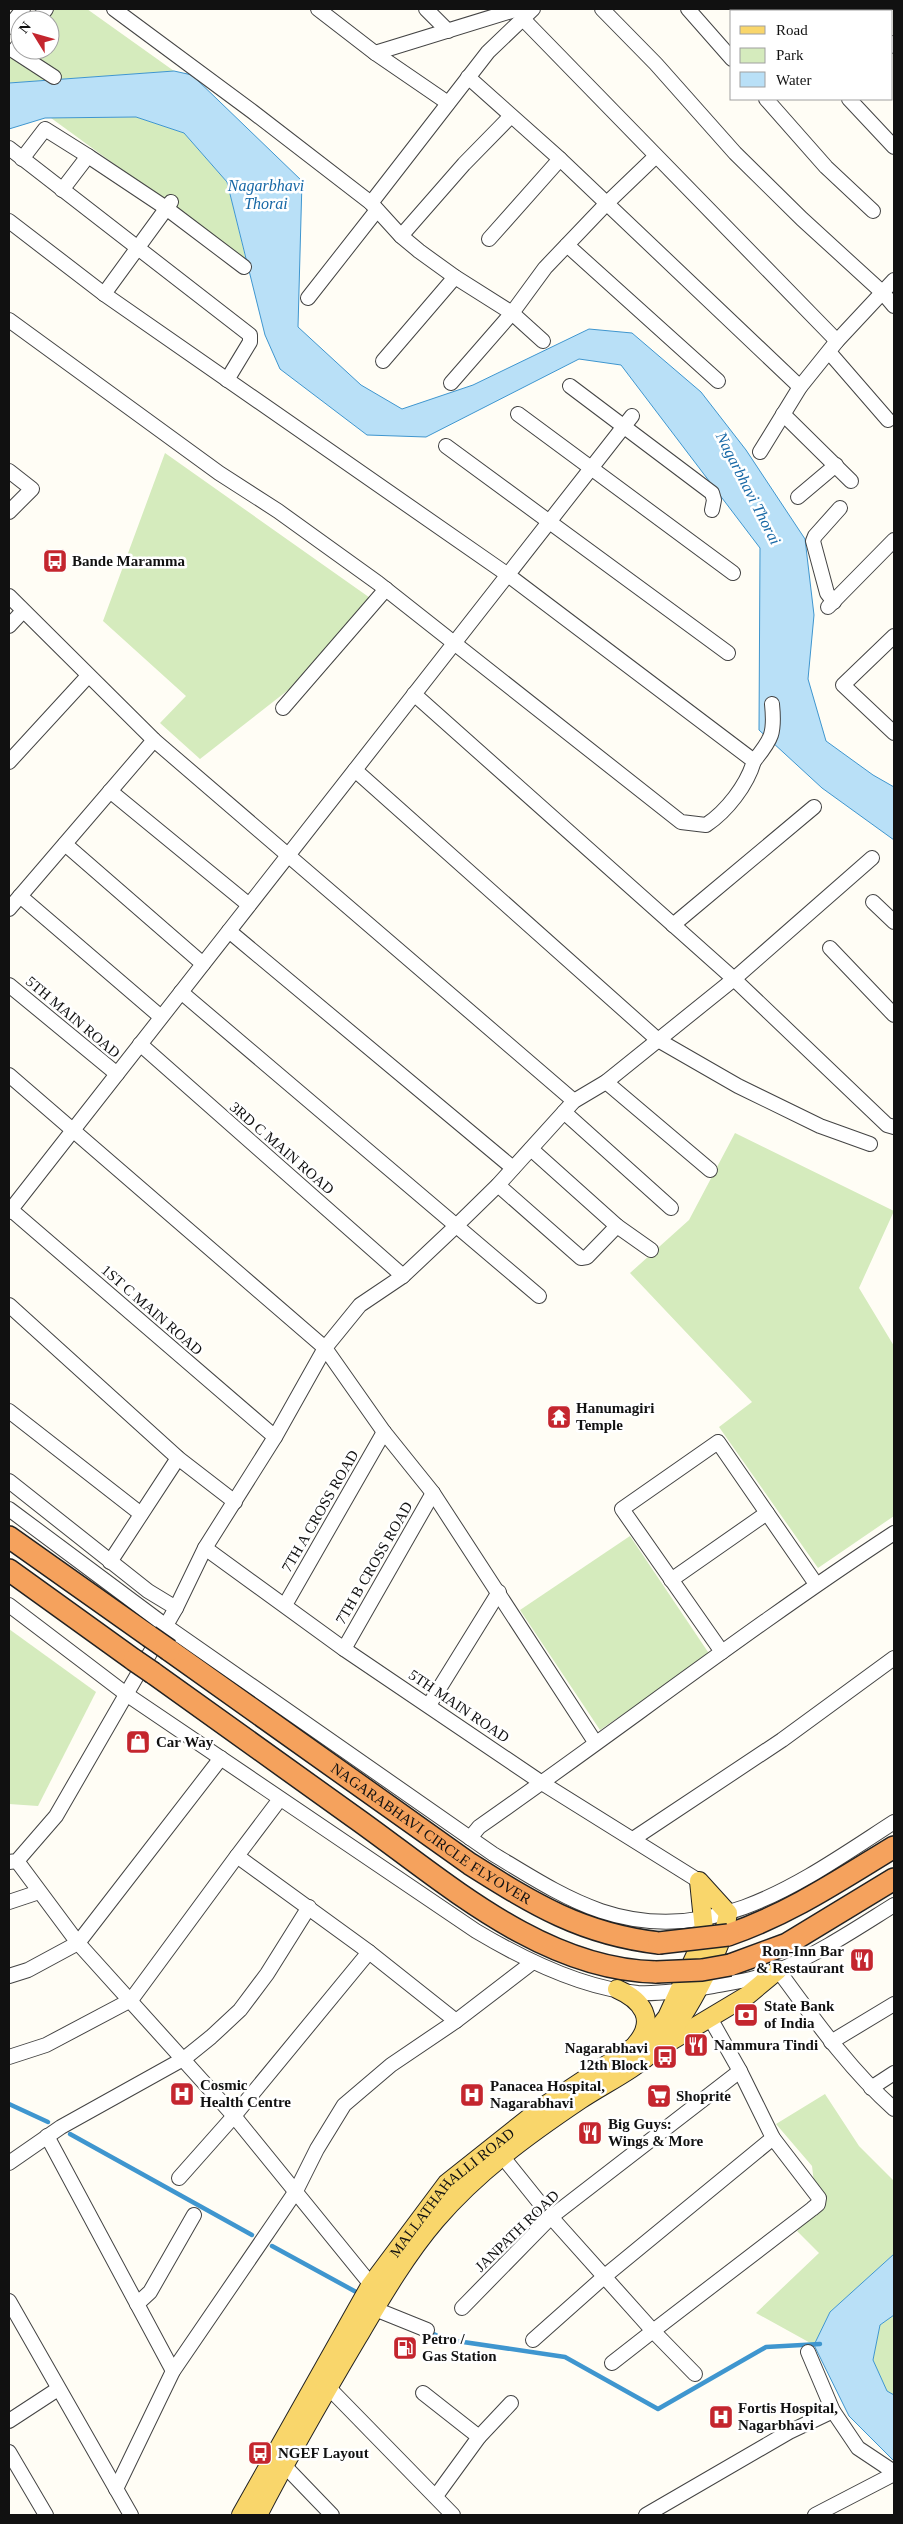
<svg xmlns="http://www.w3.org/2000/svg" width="903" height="2524" font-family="'Times New Roman',serif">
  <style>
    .green { fill: #d5ebbd }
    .water { fill: #b9e0f7; stroke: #3f96cf }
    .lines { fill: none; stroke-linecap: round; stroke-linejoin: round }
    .stream { stroke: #3f96cf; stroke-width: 4.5 }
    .minor-casing { stroke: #444; stroke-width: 16 }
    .major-casing { stroke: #222; stroke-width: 20 }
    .highway-casing { stroke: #222; stroke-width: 24 }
    .minor { stroke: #fff; stroke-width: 14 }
    .major { stroke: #f9d66b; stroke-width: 18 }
    .highway { stroke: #f5a25d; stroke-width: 21 }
    .highway-bridge-casing { stroke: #222; stroke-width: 24; stroke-linecap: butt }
    .highway-bridge { stroke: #f5a25d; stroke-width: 21 }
    .labels { text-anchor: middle; stroke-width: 5; stroke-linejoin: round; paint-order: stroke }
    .poi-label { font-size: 15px; font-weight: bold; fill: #111; stroke: #fff; text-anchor: start }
    .street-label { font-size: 15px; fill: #111; stroke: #fff }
    .water-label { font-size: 16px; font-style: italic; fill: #1768a6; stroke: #fff }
  </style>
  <rect width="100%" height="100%" fill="#fffdf5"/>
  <g class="green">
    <path d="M38,9h49l87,62 -165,12v-37l11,-14v18h30v-30h-21z"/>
    <path d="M136,117l48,16 43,49 19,78 -195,-142z"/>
    <path d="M165,453l208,147 -72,80 -101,79 -40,-36 26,-27 -83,-75z"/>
    <path d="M735,1133l159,78 -35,77 35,58v170l-76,52 -99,-141 33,-25 -122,-129 59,-53z"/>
    <path d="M630,1536l80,119 -110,75 -80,-120z"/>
    <path d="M9,1629l87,63 -58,114 -29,-2z"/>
    <path d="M825,2094l34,52 35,35v73l-64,58 -16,33 -58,-32 63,-60 -22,-22 20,-23 -5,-42 -36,-42z"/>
    <path d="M894,2315v80l-7,-4 -14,-31 7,-35z"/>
  </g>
  <g class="water">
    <path d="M174,71l18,4 110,106 -4,146 63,58 41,24 71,-24 116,-56 43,4 69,59 45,58 59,89 9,76 -6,64 18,62 47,34 21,12v53l-72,-52 -63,-58 1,-182 -139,-183 -42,-6 -153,78 -59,-2 -87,-66 -15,-34 -38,-153 -43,-49 -48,-16 -91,1 -36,11v-46z"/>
    <path d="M894,2254v61l-14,10 -7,35 14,31 7,4v66l-45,-45 -35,-71 16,-33z"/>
  </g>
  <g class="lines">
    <g class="stream">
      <path d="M9,2104l39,18"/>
      <path d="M70,2134l182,101"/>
      <path d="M272,2246l86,47"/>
      <path d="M428,2331l15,8 122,18 93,52 108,-62 54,-3"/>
    </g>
    <defs>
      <g id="minor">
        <path d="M114,9l139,103 118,91 30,33 18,15 36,26 57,36 31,28"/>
        <path d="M318,9l57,44 73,50"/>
        <path d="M426,9l22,22"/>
        <path d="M602,9l54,55 79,89 67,66 81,74 11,13"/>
        <path d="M688,9l44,50"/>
        <path d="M772,9l2,2"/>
        <path d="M862,9l2,2"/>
        <path d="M38,20l8,-11"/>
        <path d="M524,20l313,321"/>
        <path d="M9,27l14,-18"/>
        <path d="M20,43l-6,8 40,26"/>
        <path d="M892,43l2,3"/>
        <path d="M375,53l143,-44"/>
        <path d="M468,77l92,82 -71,80"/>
        <path d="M766,99l60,68 47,44"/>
        <path d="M849,99l45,48"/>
        <path d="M9,148l241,187v7l-23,38"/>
        <path d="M22,159l23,-30 43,27"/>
        <path d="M560,159l240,228"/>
        <path d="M62,190l26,-34 78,52 78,59"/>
        <path d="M371,203l117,-151 45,-43"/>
        <path d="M9,221l95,73 404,281 246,186c-7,24 -27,50 -48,64l-25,-3 -303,-239 -100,-72 -59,-38 -210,-153"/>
        <path d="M401,236l63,-72 47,-48"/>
        <path d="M567,245l151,136"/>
        <path d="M104,294l67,-92"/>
        <path d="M308,298l69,-88"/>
        <path d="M829,352l59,68"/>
        <path d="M383,361l72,-84"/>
        <path d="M451,383l61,-70 33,-45 62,-65 49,-47"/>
        <path d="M570,386l142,107 2,7 -2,10"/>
        <path d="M518,414l215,159"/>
        <path d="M783,414l68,67"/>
        <path d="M446,446l282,207"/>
        <path d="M760,452l40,-65 37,-46 57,-61"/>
        <path d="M9,471l23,18 -23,23"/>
        <path d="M798,497l38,-32"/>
        <path d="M9,596l145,144 420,361"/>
        <path d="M834,602l-7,-9 -14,-52 2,-5 25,-28"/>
        <path d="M828,607l66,-67"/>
        <path d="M9,626l14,-15"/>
        <path d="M894,636l-51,49 51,48"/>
        <path d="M414,694l320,285 153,146 7,2"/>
        <path d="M283,708l103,-119"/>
        <path d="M754,761c18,-22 21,-28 18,-57"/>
        <path d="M9,762l79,-86"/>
        <path d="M355,770l303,270 80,46 82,40 50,18"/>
        <path d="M110,791l139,114"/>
        <path d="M65,844l138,120"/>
        <path d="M20,896l141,121"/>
        <path d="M873,902l21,20"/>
        <path d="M9,909l145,-169"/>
        <path d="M673,925l141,-118"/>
        <path d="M229,931l284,237"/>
        <path d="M830,948l64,67"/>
        <path d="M9,985l108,89"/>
        <path d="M181,992l358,304"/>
        <path d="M140,1044l263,232"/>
        <path d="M9,1075l316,273 59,84 49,61 162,249"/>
        <path d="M606,1082l104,88"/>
        <path d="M564,1112l107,96"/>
        <path d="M531,1149l86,77"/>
        <path d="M498,1185l83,73 6,-1 30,-31 34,24"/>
        <path d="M9,1208l266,229"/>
        <path d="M9,1212l623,-796"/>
        <path d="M9,1305l169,153 57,44"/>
        <path d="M9,1411l132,103"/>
        <path d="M9,1481l139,110 28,17"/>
        <path d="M9,1509l157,117 327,228c35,21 70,44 108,57 113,38 203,-31 293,-89"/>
        <path d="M205,1548l139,101 198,134 157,98"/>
        <path d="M110,1562l68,-104"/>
        <path d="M671,1580l96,-67"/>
        <path d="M9,1605l117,89 350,237c47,28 107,58 162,62 24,1 51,-3 75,-7 23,-4 45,-7 66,-16 41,-17 78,-42 115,-65"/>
        <path d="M285,1605l99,-173"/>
        <path d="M344,1649l89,-156"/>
        <path d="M722,1652l-100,-143 96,-67 98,142"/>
        <path d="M429,1705l70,-113"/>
        <path d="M280,1799l-43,57 132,96 87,69"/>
        <path d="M470,1838l9,-11c139,-97 273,-201 415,-294"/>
        <path d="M633,1839l149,-99 112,-82"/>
        <path d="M17,1861l61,82 156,173 143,176"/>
        <path d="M9,1862l8,-1 39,-45 120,-208 29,-60 70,-111 50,-89 35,-43 43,-29 52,-49 43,-42 76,-84 32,-19 128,-103 138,-121"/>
        <path d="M9,1902l30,-10"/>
        <path d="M778,1970c36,49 71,99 116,139"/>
        <path d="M9,1976l19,-6 50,-27 143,-185"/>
        <path d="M831,2042l63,-38"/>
        <path d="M9,2057l37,-12 85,-45 106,-144"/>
        <path d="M871,2088l23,-15"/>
        <path d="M47,2136l126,235"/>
        <path d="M502,2156l49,61 102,114 -41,32"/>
        <path d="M9,2163l52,-36 124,-69 26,-21 29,-27 27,-36 42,-67"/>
        <path d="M179,2178l55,-62 135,-164"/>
        <path d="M9,2301l122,214"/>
        <path d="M137,2304l13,-12 44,-77"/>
        <path d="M462,2308l89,-91 189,-146"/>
        <path d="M375,2309l52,21"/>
        <path d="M533,2340l72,-64 168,-138"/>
        <path d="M808,2352l25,59 25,37 36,24"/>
        <path d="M695,2374l-42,-43 159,-122 6,-5 1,-6 -46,-60 -33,-67 -30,-53"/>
        <path d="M328,2387l125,128"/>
        <path d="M423,2393l56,44"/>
        <path d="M9,2421l49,-32"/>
        <path d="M9,2452l37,63"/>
        <path d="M279,2460l53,55"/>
        <path d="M116,2489l57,-118 123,-180 21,-42 27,-44 47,-40 65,-44 77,-59"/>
        <path d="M436,2496l43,-59 32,-34"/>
        <path d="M646,2515l143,-83 44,-21"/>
        <path d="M815,2515l79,-41"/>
      </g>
      <g id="major">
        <path d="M617,1989c25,11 40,31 19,55"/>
        <path d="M666,2044l82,-49 30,-25"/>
        <path id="s1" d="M241,2515l129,-229 77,-103 97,-77 88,-58 28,-22 7,-9 34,-74 3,-13 -5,-49 29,32c-5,36 -46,113 -73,137 -21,20 -51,34 -75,50 -52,35 -103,72 -144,120 -30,35 -55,78 -78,117 -35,59 -69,118 -100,178"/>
      </g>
      <g id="highway">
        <path d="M9,1537l140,99"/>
        <path d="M9,1570l125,90"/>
        <path id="s2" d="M169,1650l301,214c65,41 112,70 189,79"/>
        <path d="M153,1673c67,48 134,96 201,144 89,63 187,153 302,155"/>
        <path d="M728,1935c63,-22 110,-54 166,-88"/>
        <path d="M730,1965l57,-21 107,-65"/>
      </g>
    </defs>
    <use href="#minor" class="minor-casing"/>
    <use href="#major" class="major-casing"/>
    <use href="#highway" class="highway-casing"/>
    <use href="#minor" class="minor"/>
    <use href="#major" class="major"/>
    <use href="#highway" class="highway"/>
    <defs>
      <g id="highway-bridge">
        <path d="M149,1636l20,14"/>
        <path d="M134,1660l19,13"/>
        <path d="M659,1943l69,-8"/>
        <path d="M656,1972l46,-2 28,-5"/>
      </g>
    </defs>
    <use href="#highway-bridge" class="highway-bridge-casing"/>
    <use href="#highway-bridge" class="highway-bridge"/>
  </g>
  <defs>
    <symbol id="bus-square" viewBox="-11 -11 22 22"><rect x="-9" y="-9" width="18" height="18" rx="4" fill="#c4262e" stroke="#fff"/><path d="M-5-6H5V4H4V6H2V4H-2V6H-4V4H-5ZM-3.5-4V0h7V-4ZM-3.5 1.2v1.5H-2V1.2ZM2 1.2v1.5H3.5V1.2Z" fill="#fff"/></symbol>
    <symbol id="temple-square" viewBox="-11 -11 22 22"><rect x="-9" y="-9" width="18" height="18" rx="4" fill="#c4262e" stroke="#fff"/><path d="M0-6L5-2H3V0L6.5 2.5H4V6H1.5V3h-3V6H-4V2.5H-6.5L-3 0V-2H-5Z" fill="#fff"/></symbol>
    <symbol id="shop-square" viewBox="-11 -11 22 22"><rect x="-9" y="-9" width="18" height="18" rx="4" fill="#c4262e" stroke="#fff"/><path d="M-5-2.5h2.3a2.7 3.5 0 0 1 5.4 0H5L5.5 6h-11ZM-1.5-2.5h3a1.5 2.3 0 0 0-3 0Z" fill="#fff"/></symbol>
    <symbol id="restaurant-square" viewBox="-11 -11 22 22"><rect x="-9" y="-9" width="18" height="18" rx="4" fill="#c4262e" stroke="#fff"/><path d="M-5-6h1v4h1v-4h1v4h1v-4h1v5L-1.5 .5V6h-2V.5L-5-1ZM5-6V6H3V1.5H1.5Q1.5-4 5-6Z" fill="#fff"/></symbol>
    <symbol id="bank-square" viewBox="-11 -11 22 22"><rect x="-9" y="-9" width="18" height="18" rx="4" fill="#c4262e" stroke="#fff"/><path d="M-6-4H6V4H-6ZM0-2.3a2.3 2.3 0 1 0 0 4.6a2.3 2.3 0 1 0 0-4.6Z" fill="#fff"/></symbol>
    <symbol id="hospital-square" viewBox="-11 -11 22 22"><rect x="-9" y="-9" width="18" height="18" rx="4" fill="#c4262e" stroke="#fff"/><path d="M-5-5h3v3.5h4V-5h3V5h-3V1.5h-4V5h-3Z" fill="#fff"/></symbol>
    <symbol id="supermarket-square" viewBox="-11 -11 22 22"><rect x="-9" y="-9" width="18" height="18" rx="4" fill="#c4262e" stroke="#fff"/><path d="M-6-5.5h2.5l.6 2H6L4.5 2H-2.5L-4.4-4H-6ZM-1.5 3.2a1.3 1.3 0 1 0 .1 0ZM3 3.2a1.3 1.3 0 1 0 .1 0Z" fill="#fff"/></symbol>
    <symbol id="fuel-square" viewBox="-11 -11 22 22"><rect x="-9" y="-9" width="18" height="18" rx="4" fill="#c4262e" stroke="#fff"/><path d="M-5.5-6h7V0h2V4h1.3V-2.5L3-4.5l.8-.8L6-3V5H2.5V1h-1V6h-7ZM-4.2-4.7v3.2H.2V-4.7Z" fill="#fff"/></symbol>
  </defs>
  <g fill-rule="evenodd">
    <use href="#bus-square" x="41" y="547" width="28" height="28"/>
    <use href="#temple-square" x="545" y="1403" width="28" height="28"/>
    <use href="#shop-square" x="124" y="1728" width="28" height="28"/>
    <use href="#restaurant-square" x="848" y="1946" width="28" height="28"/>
    <use href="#bank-square" x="732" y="2001" width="28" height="28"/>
    <use href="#restaurant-square" x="682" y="2031" width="28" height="28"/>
    <use href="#bus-square" x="651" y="2043" width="28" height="28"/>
    <use href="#hospital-square" x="168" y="2080" width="28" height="28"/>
    <use href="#hospital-square" x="458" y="2081" width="28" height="28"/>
    <use href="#supermarket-square" x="645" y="2082" width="28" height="28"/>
    <use href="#restaurant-square" x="576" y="2119" width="28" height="28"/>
    <use href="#fuel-square" x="391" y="2334" width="28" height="28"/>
    <use href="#hospital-square" x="707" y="2403" width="28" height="28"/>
    <use href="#bus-square" x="246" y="2439" width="28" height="28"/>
  </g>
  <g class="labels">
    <g class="poi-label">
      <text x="72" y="566">Bande Maramma</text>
      <text x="576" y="1413">Hanumagiri<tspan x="576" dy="17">Temple</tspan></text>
      <text x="156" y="1747">Car Way</text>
      <text x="844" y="1956" text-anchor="end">Ron-Inn Bar<tspan x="844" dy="17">&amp; Restaurant</tspan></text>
      <text x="764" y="2011">State Bank<tspan x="764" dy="17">of India</tspan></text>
      <text x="714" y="2050">Nammura Tindi</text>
      <text x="648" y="2053" text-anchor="end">Nagarabhavi<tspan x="648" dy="17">12th Block</tspan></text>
      <text x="200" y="2090">Cosmic<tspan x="200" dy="17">Health Centre</tspan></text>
      <text x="490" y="2091">Panacea Hospital,<tspan x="490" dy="17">Nagarabhavi</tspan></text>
      <text x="676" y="2101">Shoprite</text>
      <text x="608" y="2129">Big Guys:<tspan x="608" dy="17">Wings &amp; More</tspan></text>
      <text x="422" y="2344">Petro /<tspan x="422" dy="17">Gas Station</tspan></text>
      <text x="738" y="2413">Fortis Hospital,<tspan x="738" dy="17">Nagarbhavi</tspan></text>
      <text x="278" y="2458">NGEF Layout</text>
    </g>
    <g class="street-label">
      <text transform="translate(73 1017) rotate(40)" y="5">5TH MAIN ROAD</text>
      <text transform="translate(282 1148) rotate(41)" y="5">3RD C MAIN ROAD</text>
      <text transform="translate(152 1310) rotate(41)" y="5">1ST C MAIN ROAD</text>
      <text transform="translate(320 1511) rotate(-60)" y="5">7TH A CROSS ROAD</text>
      <text transform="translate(374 1563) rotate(-60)" y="5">7TH B CROSS ROAD</text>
      <text transform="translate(459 1706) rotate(34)" y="5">5TH MAIN ROAD</text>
      <text dy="5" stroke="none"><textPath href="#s2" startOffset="320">NAGARABHAVI CIRCLE FLYOVER</textPath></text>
      <text dy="5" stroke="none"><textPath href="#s1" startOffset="388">MALLATHAHALLI ROAD</textPath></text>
      <text transform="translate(517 2231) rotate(-44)" y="5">JANPATH ROAD</text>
    </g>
    <g class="water-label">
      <text x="266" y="191">Nagarbhavi<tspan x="266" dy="18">Thorai</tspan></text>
      <text transform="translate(749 488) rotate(63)" y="6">Nagarbhavi Thorai</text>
    </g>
  </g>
  <rect width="903" height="2524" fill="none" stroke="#111111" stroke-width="20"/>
  <rect x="730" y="10" width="162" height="90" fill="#ffffff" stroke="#a0a0a0"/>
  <rect x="740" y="26" width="25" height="8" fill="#f9d66b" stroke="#a0a0a0"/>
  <text x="776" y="35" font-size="15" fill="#111111">Road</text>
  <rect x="740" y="48" width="25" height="15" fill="#d5ebbd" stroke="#a0a0a0"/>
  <text x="776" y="60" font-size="15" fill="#111111">Park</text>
  <rect x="740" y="72" width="25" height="15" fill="#b9e0f7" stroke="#a0a0a0"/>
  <text x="776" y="85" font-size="15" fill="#111111">Water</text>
  <g transform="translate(35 35) rotate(307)"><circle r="24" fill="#ffffff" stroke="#a0a0a0"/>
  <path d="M0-4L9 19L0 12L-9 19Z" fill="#c4262e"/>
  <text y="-8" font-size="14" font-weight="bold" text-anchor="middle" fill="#111111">N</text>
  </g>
</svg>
